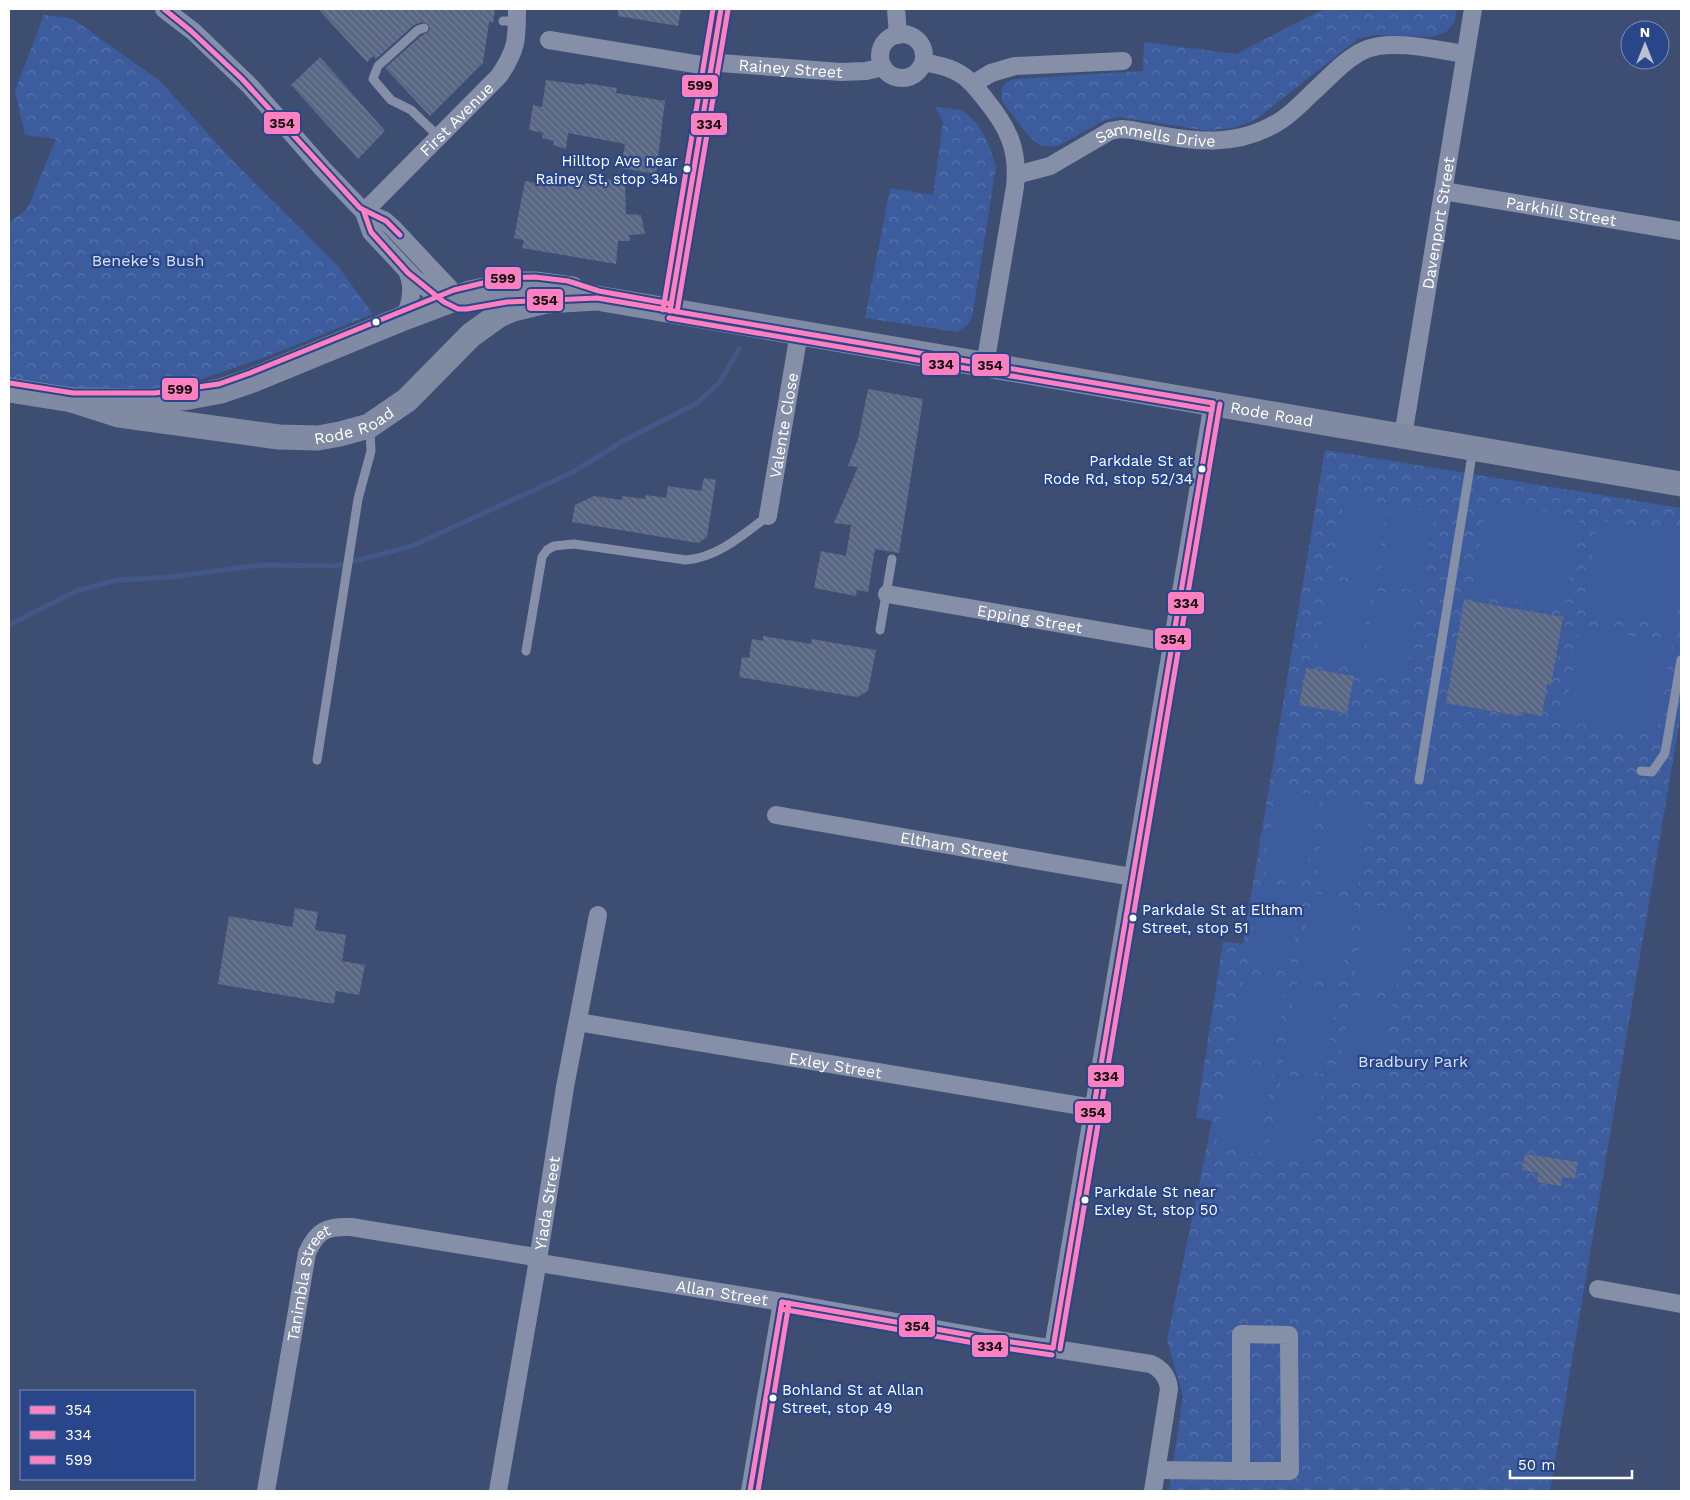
<svg xmlns="http://www.w3.org/2000/svg" width="1690" height="1500" font-family="'Work Sans',sans-serif">
  <style>
    .forest { fill: url(#forest-crowns) }
    .pitch { fill: #3c5c9e }
    .lines { fill: none; stroke-linecap: round; stroke-linejoin: round }
    .stream { stroke: #435887; stroke-width: 5 }
    .building { fill: url(#building-back-hatch) }
    .service { stroke: #858fa8; stroke-width: 9 }
    .minor { stroke: #858fa8; stroke-width: 18 }
    .secondary { stroke: #808aa3; stroke-width: 25 }
    .bus-1-casing { stroke: #284689; stroke-width: 9 }
    .bus-2-casing { stroke: #284689; stroke-width: 9 }
    .bus-3-casing { stroke: #284689; stroke-width: 9 }
    .bus-1 { stroke: #ff80c0; stroke-width: 5 }
    .bus-2 { stroke: #ff80c0; stroke-width: 5 }
    .bus-3 { stroke: #ff80c0; stroke-width: 5 }
    .bus-dot { fill: #fff; stroke: #284689; stroke-width: 2 }
    .labels { text-anchor: middle; stroke-width: 4.5; stroke-linejoin: round; paint-order: stroke }
    .bus-label { font-size: 15px; fill: #fff; stroke: #284689; text-anchor: start }
    .street-label { font-size: 16px; fill: #fff; stroke: #284689 }
    .park-label { font-size: 16px; fill: #d8e2f7; stroke: #284689 }
    .line-badge { stroke: #284689; stroke-width: 2 }
    .pale-badge-label { font-size: 14px; text-anchor: middle; font-weight: bold; fill: #111 }
  </style>
  <defs>
    <pattern id="forest-crowns" width="20" height="18" patternUnits="userSpaceOnUse" patternTransform="scale(1.25)"><rect width="20" height="18" fill="#3c5c9e"/><path d="M2 6a3 3 0 1 1 6 0M12 15a3 3 0 1 1 6 0" fill="none" stroke="#5974ad"/></pattern>
    <pattern id="building-back-hatch" width="6" height="6" patternUnits="userSpaceOnUse" patternTransform="scale(1.25)"><rect width="6" height="6" fill="#596684"/><path d="M-1 5l2 2M0 0l6 6M5-1l2 2" fill="none" stroke="#727d96"/></pattern>
  </defs>
  <rect width="100%" height="100%" fill="#3e4e73"/>
  <g class="forest">
    <path d="M1323,9h134l-3,14 -8,9 -14,5 -57,-2 -17,4 -103,81 -19,7 -27,4 -90,-14 -14,3 -45,25 -11,2 -10,-2 -13,-12 -24,-32v-12l4,-7 9,-3 128,-8 1,-29 92,12z"/>
    <path d="M44,15l29,4 87,62 71,78 106,106 36,49 -102,41 -98,34h-127l-37,-7v-159l18,-14 29,-70 -31,-4 -10,-44z"/>
    <path d="M935,107c8,1 20,1 27,4 19,10 29,37 34,56l-24,151 -6,8 -9,6 -92,-14 25,-130 43,7 10,-73z"/>
    <path d="M1325,450l356,58v205l-131,778h-381l14,-95 -16,-56 45,-219 -16,-3 27,-177 20,3z"/>
  </g>
  <g class="pitch">
    <path d="M1345,496l43,8 -14,79 -43,-8z"/>
    <path d="M1487,501l93,16 -16,92 -92,-15z"/>
    <path d="M1392,505l43,8 -14,79 -43,-8z"/>
    <path d="M1598,520l83,14v59l-6,34 -93,-16z"/>
    <path d="M1329,581l43,8 -14,79 -43,-8z"/>
    <path d="M1376,591l44,8 -15,79 -43,-8z"/>
    <path d="M1580,627l92,16 -16,93 -92,-15z"/>
    <path d="M1278,789l42,7 -15,83 -42,-7z"/>
    <path d="M1329,799l42,7 -14,83 -42,-7z"/>
    <path d="M1261,882l42,7 -14,83 -42,-7z"/>
    <path d="M1313,893l42,7 -15,83 -42,-8z"/>
    <path d="M1367,904l43,7 -15,83 -42,-8z"/>
    <path d="M1245,974l42,7 -14,83 -42,-7z"/>
    <path d="M1296,984l42,7 -14,83 -42,-7z"/>
    <path d="M1351,995l42,7 -14,83 -42,-7z"/>
    <path d="M1230,1064l43,7 -15,83 -42,-7z"/>
    <path d="M1282,1074l42,8 -15,82 -42,-7z"/>
  </g>
  <g class="lines">
    <path class="stream" d="M9,625l67,-34 41,-11 55,-3 88,-12 76,1 76,-20 159,-73 54,-33 72,-37 23,-21 19,-33"/>
  </g>
  <g class="building">
    <path d="M318,9h177l-2,14 -4,-1 -6,41 -53,53 -45,-48 36,-32 7,-4 2,-3 -2,-5 -6,-2 -8,3 -38,34 -3,-3 -6,6z"/>
    <path d="M618,9h63l-3,17 -60,-10z"/>
    <path d="M320,57l65,74 -27,28 -67,-74z"/>
    <path d="M546,80l39,5v-2l32,5 -1,5 49,8 -9,73 -35,-6 4,-24 -57,-11 -2,16 -13,-4 1,-4 -12,-3 1,-5 -14,-3 4,-25 9,2z"/>
    <path d="M565,177l40,7 3,-5 17,5 1,30 15,1 4,19 -16,1 1,6h-12l-2,23 -94,-16 2,-8 -10,-2 11,-57 38,6z"/>
    <path d="M868,389l55,10 -24,154 -24,-4 -7,43 -11,-2 -1,6 -42,-8 7,-37 25,5 5,-31 -17,-2 24,-56 -10,-1 10,-27z"/>
    <path d="M704,478l12,2 -9,57 -9,6 -126,-21 3,-17 19,-9 28,4v-4l23,3 1,-4 20,3 2,-12 33,5z"/>
    <path d="M1464,600l99,17 -12,68 -4,-1 -5,32 -21,-4 -1,4 -74,-13z"/>
    <path d="M763,636l48,8 1,-5 64,11 -8,41 -11,6 -118,-20 3,-20 7,1 3,-19 11,2z"/>
    <path d="M1306,668l48,8 -7,37 -48,-8z"/>
    <path d="M295,908l23,4 -3,18 31,5 -4,26 23,4 -6,30 -23,-4 -2,13 -116,-20 11,-68 63,11z"/>
    <path d="M1525,1154l53,8 -3,17 -13,-2 -1,9 -24,-4 1,-9 -16,-3z"/>
  </g>
  <g class="lines">
    <g class="service">
      <path d="M503,21h14"/>
      <path d="M424,28l-6,2 -40,36 -5,13 18,21 20,10 27,26"/>
      <path d="M880,630l12,-71"/>
      <path d="M526,651l16,-94 5,-7 7,-4 20,-2 112,16c31,-2 58,-26 82,-44"/>
      <path d="M317,760l41,-261 13,-48 -1,-22"/>
      <path d="M1641,771l11,1 13,-19 16,-93"/>
      <path d="M1419,780l54,-331"/>
    </g>
    <g class="minor">
      <path d="M164,9l30,23 56,54 72,82 42,44 20,8 9,8 59,63 5,6"/>
      <path d="M896,9l2,26"/>
      <circle cx="902" cy="56" r="22"/>
      <path id="s1" d="M549,40l152,25 19,-2 121,9 25,-1 17,-4"/>
      <path d="M924,62c11,3 23,4 33,10 12,6 20,17 28,27 23,28 34,50 30,88l-30,178"/>
      <path d="M973,84l18,-11 24,-7 108,-5"/>
      <path id="s2" d="M1016,175l34,-9 60,-35 11,-2 11,1c52,9 99,22 148,-9 11,-7 21,-17 31,-27 17,-15 34,-36 56,-45 26,-10 71,1 98,5"/>
      <path id="s3" d="M1443,191l238,40"/>
      <path id="s4" d="M364,212l135,-136c18,-26 18,-37 18,-67"/>
      <path d="M364,212l7,20 43,46 30,24"/>
      <path d="M670,311l51,-302"/>
      <path d="M404,318c7,-15 10,-29 4,-45"/>
      <path id="s5" d="M1403,436l70,-427"/>
      <path id="s6" d="M768,516l31,-183"/>
      <path id="s7" d="M887,594l286,49"/>
      <path id="s8" d="M776,815l356,62"/>
      <path id="s9" d="M578,1022l515,86"/>
      <path d="M1598,1289l83,15"/>
      <path d="M1241,1334l48,1 1,136h-49z"/>
      <path d="M1053,1348l160,-945"/>
      <path d="M1157,1470l84,1"/>
      <path id="s10" d="M266,1491l41,-238c10,-23 20,-27 44,-26l178,29 17,8 236,38 216,38 153,24c11,5 17,13 18,25l-16,102"/>
      <path id="s11" d="M498,1491l40,-231 27,-173 33,-172"/>
      <path d="M750,1491l32,-189"/>
    </g>
    <g class="secondary">
      <path d="M9,390l63,10 83,1 34,-4 32,-6 32,-11 151,-62 66,-25 44,-9h21l37,5"/>
      <path id="s12" d="M72,400l47,15 160,22 39,1 22,-4 29,-8 38,-26 64,-65 28,-20 14,-6 33,-8 51,-3 1084,186"/>
    </g>
    <defs>
      <g id="bus-1">
        <path d="M164,9l27,22 51,48 118,129 26,13 14,14"/>
        <path d="M364,212l7,20 37,41 36,29 14,7h9l40,-7 90,-4 616,105"/>
        <path d="M670,311l51,-302"/>
        <path d="M782,1302l216,38 55,8"/>
        <path d="M1053,1348l160,-945"/>
        <path d="M750,1491l32,-189"/>
      </g>
      <g id="bus-2">
        <path d="M677,312l51,-302"/>
        <path d="M669,318l543,92"/>
        <path d="M781,1309l216,38 55,8"/>
        <path d="M1060,1349l160,-945"/>
        <path d="M758,1491l31,-188"/>
      </g>
      <g id="bus-3">
        <path d="M663,310l50,-301"/>
        <path d="M10,383l63,10h82l64,-9 31,-11 204,-83 50,-12 31,-1 33,4 31,10 72,13"/>
      </g>
    </defs>
    <use href="#bus-1" class="bus-1-casing"/>
    <use href="#bus-2" class="bus-2-casing"/>
    <use href="#bus-3" class="bus-3-casing"/>
    <use href="#bus-1" class="bus-1"/>
    <use href="#bus-2" class="bus-2"/>
    <use href="#bus-3" class="bus-3"/>
  </g>
  <g class="bus-dot">
    <circle cx="687" cy="169" r="4.5"/>
    <circle cx="376" cy="322" r="4.5"/>
    <circle cx="1202" cy="469" r="4.5"/>
    <circle cx="1133" cy="918" r="4.5"/>
    <circle cx="1085" cy="1200" r="4.5"/>
    <circle cx="773" cy="1398" r="4.5"/>
  </g>
  <g class="labels">
    <g class="bus-label">
      <text x="678" y="166" text-anchor="end">Hilltop Ave near<tspan x="678" dy="18">Rainey St, stop 34b</tspan></text>
      <text x="1193" y="466" text-anchor="end">Parkdale St at<tspan x="1193" dy="18">Rode Rd, stop 52/34</tspan></text>
      <text x="1142" y="915">Parkdale St at Eltham<tspan x="1142" dy="18">Street, stop 51</tspan></text>
      <text x="1094" y="1197">Parkdale St near<tspan x="1094" dy="18">Exley St, stop 50</tspan></text>
      <text x="782" y="1395">Bohland St at Allan<tspan x="782" dy="18">Street, stop 49</tspan></text>
    </g>
    <g class="street-label">
      <text dy="6" stroke="none"><textPath href="#s1" startOffset="244">Rainey Street</textPath></text>
      <text dy="6" stroke="none"><textPath href="#s4" startOffset="131">First Avenue</textPath></text>
      <text dy="6" stroke="none"><textPath href="#s2" startOffset="150">Sammells Drive</textPath></text>
      <text dy="6" stroke="none"><textPath href="#s3" startOffset="120">Parkhill Street</textPath></text>
      <text dy="6" stroke="none"><textPath href="#s5" startOffset="216">Davenport Street</textPath></text>
      <text dy="6" stroke="none"><textPath href="#s12" startOffset="1259">Rode Road</textPath></text>
      <text dy="6" stroke="none"><textPath href="#s12" startOffset="288">Rode Road</textPath></text>
      <text dy="6" stroke="none"><textPath href="#s6" startOffset="92">Valente Close</textPath></text>
      <text dy="6" stroke="none"><textPath href="#s7" startOffset="145">Epping Street</textPath></text>
      <text dy="6" stroke="none"><textPath href="#s8" startOffset="181">Eltham Street</textPath></text>
      <text dy="6" stroke="none"><textPath href="#s9" startOffset="261">Exley Street</textPath></text>
      <text dy="6" stroke="none"><textPath href="#s11" startOffset="292">Yiada Street</textPath></text>
      <text dy="6" stroke="none"><textPath href="#s10" startOffset="214">Tanimbla Street</textPath></text>
      <text dy="6" stroke="none"><textPath href="#s10" startOffset="675">Allan Street</textPath></text>
    </g>
    <g class="park-label">
      <text x="148" y="266">Beneke's Bush</text>
      <text x="1413" y="1067">Bradbury Park</text>
    </g>
  </g>
  <g class="line-badge">
    <rect x="681" y="74" width="38" height="24" rx="5" fill="#ff80c0"/>
    <rect x="263" y="111" width="38" height="24" rx="5" fill="#ff80c0"/>
    <rect x="690" y="112" width="38" height="24" rx="5" fill="#ff80c0"/>
    <rect x="484" y="266" width="38" height="24" rx="5" fill="#ff80c0"/>
    <rect x="526" y="288" width="38" height="24" rx="5" fill="#ff80c0"/>
    <rect x="921" y="352" width="39" height="24" rx="5" fill="#ff80c0"/>
    <rect x="971" y="353" width="39" height="24" rx="5" fill="#ff80c0"/>
    <rect x="161" y="377" width="38" height="24" rx="5" fill="#ff80c0"/>
    <rect x="1167" y="591" width="38" height="24" rx="5" fill="#ff80c0"/>
    <rect x="1154" y="627" width="38" height="24" rx="5" fill="#ff80c0"/>
    <rect x="1087" y="1064" width="38" height="24" rx="5" fill="#ff80c0"/>
    <rect x="1074" y="1100" width="38" height="24" rx="5" fill="#ff80c0"/>
    <rect x="898" y="1314" width="38" height="24" rx="5" fill="#ff80c0"/>
    <rect x="971" y="1334" width="38" height="24" rx="5" fill="#ff80c0"/>
  </g>
  <g class="pale-badge-label">
    <text x="700" y="90">599</text>
    <text x="282" y="128">354</text>
    <text x="709" y="129">334</text>
    <text x="503" y="283">599</text>
    <text x="545" y="305">354</text>
    <text x="941" y="369">334</text>
    <text x="990" y="370">354</text>
    <text x="180" y="394">599</text>
    <text x="1186" y="608">334</text>
    <text x="1173" y="644">354</text>
    <text x="1106" y="1081">334</text>
    <text x="1093" y="1117">354</text>
    <text x="917" y="1331">354</text>
    <text x="990" y="1351">334</text>
  </g>
  <rect width="1690" height="1500" fill="none" stroke="#ffffff" stroke-width="20"/>
  <rect x="20" y="1390" width="175" height="90" fill="#284689" stroke="#7e90b8"/>
  <rect x="30" y="1406" width="25" height="8" fill="#ff80c0" stroke="#7e90b8"/>
  <text x="65" y="1415" font-size="15" fill="#ffffff">354</text>
  <rect x="30" y="1431" width="25" height="8" fill="#ff80c0" stroke="#7e90b8"/>
  <text x="65" y="1440" font-size="15" fill="#ffffff">334</text>
  <rect x="30" y="1456" width="25" height="8" fill="#ff80c0" stroke="#7e90b8"/>
  <text x="65" y="1465" font-size="15" fill="#ffffff">599</text>
  <g transform="translate(1645 45)"><circle r="24" fill="#284689" stroke="#7e90b8"/>
  <path d="M0-4L9 19L0 12L-9 19Z" fill="#bbc1ce"/>
  <text y="-8" font-size="14" font-weight="bold" text-anchor="middle" fill="#ffffff">N</text>
  </g>
  <path d="M1510 1470v8h122v-8" fill="none" stroke="#ffffff" stroke-width="2.5"/>
  <text x="1518" y="1470" font-size="15" fill="#ffffff" stroke="#284689" stroke-width="4" paint-order="stroke">50 m</text>
</svg>
